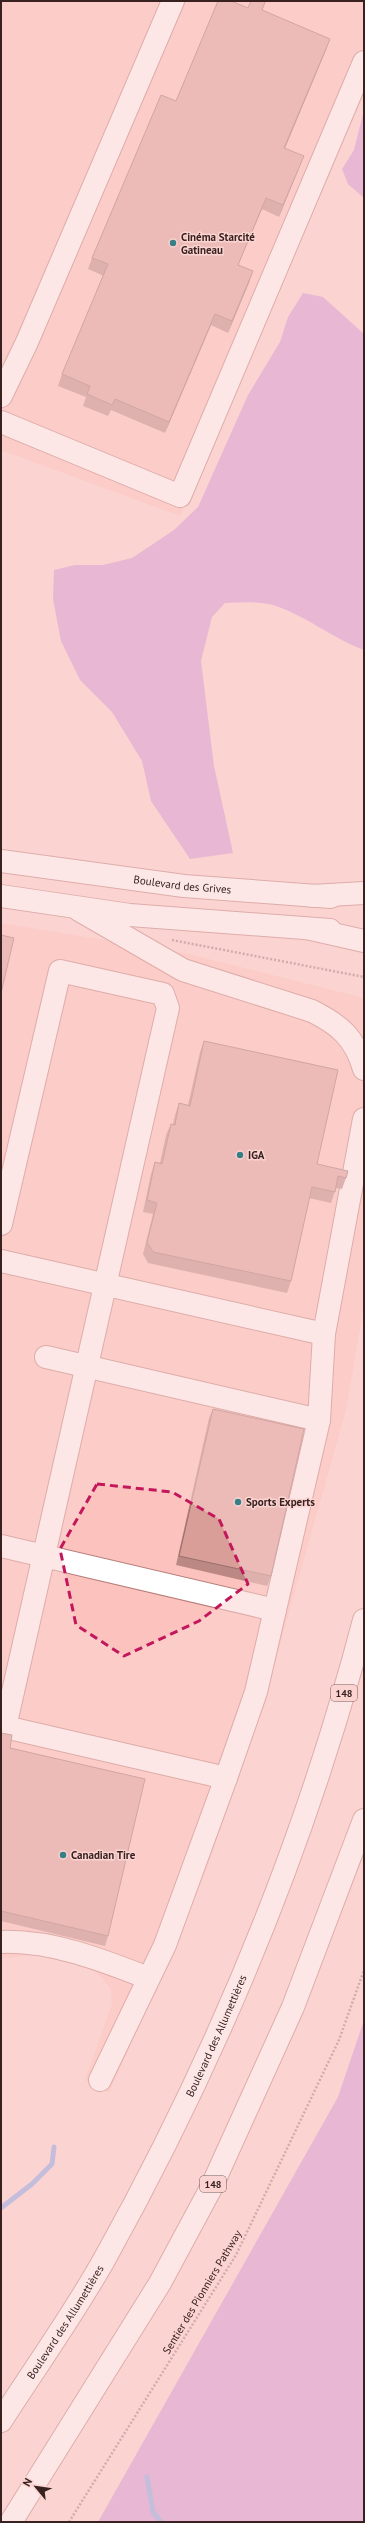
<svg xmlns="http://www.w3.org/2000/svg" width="365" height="2523" font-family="'PT Sans',sans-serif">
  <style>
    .built { fill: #fcc3be }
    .forest { fill: #d096d4 }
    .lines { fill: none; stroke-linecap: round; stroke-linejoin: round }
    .stream { stroke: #82a3e8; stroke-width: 5 }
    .minor-casing { stroke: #b87e7a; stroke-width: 24 }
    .highway-casing { stroke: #b87e7a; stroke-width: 24 }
    .path { stroke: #9d7d7b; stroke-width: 2.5; stroke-dasharray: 2 2; stroke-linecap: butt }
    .minor { stroke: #fff; stroke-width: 22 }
    .highway { stroke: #fff; stroke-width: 22 }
    .wall { fill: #bb8884 }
    .shaded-wall { fill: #996f6b }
    .building { fill: #da9e99; stroke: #996f6b }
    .marked { fill: none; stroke: #c2185b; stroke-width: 3; stroke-dasharray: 8 5; stroke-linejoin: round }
    .poi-dot { fill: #377f86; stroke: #fbd4d1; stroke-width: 1.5 }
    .labels { text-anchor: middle; stroke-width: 3; stroke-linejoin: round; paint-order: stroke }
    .shield { fill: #fbd4d1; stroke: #725754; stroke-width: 1 }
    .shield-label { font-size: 10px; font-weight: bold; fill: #38211f }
    .poi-label { font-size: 11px; font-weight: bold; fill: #38211f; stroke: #fbd4d1; text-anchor: start }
    .street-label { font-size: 11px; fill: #38211f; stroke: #fbd4d1 }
  </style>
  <rect width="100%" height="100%" fill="#fbd4d1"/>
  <g class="built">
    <path d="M1,1h363v84l-184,431 -179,-66z"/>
    <path d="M1,923l184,30 179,45v308l-18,104 -75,267 -30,94 -32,92 -30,74 -70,156 -24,-13 27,-76 -1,-14 -8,-11 -10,-9 -56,-16 -36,5z"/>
  </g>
  <g class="forest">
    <path d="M364,110v88l-16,-14 -6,-15 12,-19z"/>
    <path d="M303,293l20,4 41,37v316c-33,-12 -61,-37 -95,-46 -13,-3 -30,-1 -44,-1l-13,14 -11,44 13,105 19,87 -43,6 -39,-58 -9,-40 -30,-49 -32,-32 -19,-39 -8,-42 1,-29 21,-5h28l29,-7 42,-28 24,-23 50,-112 32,-53 8,-25z"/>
    <path d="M364,2020v502h-266l240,-425z"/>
  </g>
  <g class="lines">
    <g class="stream">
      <path d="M1,2208l31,-24 20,-20 2,-17"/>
      <path d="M147,2477l6,35 8,10"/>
    </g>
    <defs>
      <g id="minor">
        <path d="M1,396l26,-54 146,-341"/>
        <path d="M1,422l179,74 184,-434"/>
        <path id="s1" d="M1,861l183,25 147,11"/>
        <path d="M1,896l129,19 200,15"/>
        <path d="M79,910l104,60 129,41c28,14 43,27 52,58"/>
        <path d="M1,1224l59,-253 103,23 5,14 -8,35 -155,684 -4,-1"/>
        <path d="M1,1261l323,73"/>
        <path d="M319,1420l5,-86 40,-215"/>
        <path d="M1,1546l274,64"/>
        <path d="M5,1727l221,51 30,-86 63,-272 -273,-63"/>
        <path d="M1,1942c50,-2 101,18 147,36"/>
        <path d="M100,2080l65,-135 61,-167"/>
      </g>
      <g id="highway">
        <path d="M312,896l52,-3"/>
        <path d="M311,929l53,12"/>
        <path id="s2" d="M1,2421c34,-53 72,-106 103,-161 113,-203 201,-414 260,-640"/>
        <path d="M11,2522l149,-239 51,-95 82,-181 71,-187"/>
      </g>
    </defs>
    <use href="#minor" class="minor-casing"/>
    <use href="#highway" class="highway-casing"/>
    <g class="path">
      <path d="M172,940l192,37"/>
      <path d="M69,2522l167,-267 103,-215 25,-70"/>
    </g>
    <use href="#minor" class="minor"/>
    <use href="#highway" class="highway"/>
  </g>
  <g class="wall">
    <path d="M248,8l14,2 64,40 -41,98 14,20 -20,49 -17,-8 -24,56 15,6 -25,62 -17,-8 -46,108 -54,-23 -3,6 -25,-10 3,-9 -28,-11 4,-12 42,-98 -16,-7 4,-11 84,-157z"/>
    <path d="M204,1041l113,123 29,14 -4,11 -6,-1 -5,15 -22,-5 -18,83 -4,12 -139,-30 -5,-9 10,-40 -10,-2 8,-38 4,-12 5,1 6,-28 5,-11h2l2,-9 4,-12 9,2 12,-53z"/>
    <path d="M213,1409l58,167 -4,10 -91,-21 33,-147z"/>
    <path d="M1,1733l9,15 98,188 -3,10 -104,-25z"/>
  </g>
  <g class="shaded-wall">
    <path d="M330,39l-4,11 -46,110 4,-12z"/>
    <path d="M304,156l-5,12 -20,49 4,-12z"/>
    <path d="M266,198l-4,11 -29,67 5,-11z"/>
    <path d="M253,271l-4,12 -21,50 4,-12z"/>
    <path d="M215,314l-4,11 -46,108 4,-11z"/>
  </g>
  <g class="building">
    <path d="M218,1h13l17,7 3,-7h10l4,1 -3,8 68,29 -46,109 20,8 -21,49 -17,-7 -28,67 15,6 -21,50 -17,-7 -46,108 -54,-23 -3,6 -25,-11 3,-8 -28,-12 46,-110 -16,-6 69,-163 15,6z"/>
    <path d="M1,935l13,3 -13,55z"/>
    <path d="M204,1041l134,29 -21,94 31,7 -2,7 -8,-2 -3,16 -23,-5 -21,94 -138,-29 -6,-10 10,-39 -10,-3 8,-38 7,2 9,-40 4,1 4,-22 11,3z"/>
    <path d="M213,1409l91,20 -33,147 -92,-20z"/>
    <path d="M1,1733l11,2 -2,13 135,31 -37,157 -107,-25z"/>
  </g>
  <path d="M0 0H365V2523H0ZM97,1484l75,8 47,27 29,65 -49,37 -75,35 -48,-31 -16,-76z" fill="#fbd4d1" fill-opacity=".55" fill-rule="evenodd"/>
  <path class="marked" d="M97,1484l75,8 47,27 29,65 -49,37 -75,35 -48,-31 -16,-76z"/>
  <g class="poi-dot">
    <circle cx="173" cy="243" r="4"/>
    <circle cx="240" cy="1155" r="4"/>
    <circle cx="238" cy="1502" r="4"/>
    <circle cx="63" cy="1855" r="4"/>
  </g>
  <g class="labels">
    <g class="shield">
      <rect x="331" y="1685" width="26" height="16" rx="3"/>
      <rect x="200" y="2176" width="26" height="16" rx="3"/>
    </g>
    <g class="shield-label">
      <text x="344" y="1697">148</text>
      <text x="213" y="2188">148</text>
    </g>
    <g class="poi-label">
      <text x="181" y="241">Cinéma Starcité<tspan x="181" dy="13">Gatineau</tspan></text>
      <text x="248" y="1159">IGA</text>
      <text x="246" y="1506">Sports Experts</text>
      <text x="71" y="1859">Canadian Tire</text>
    </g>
    <g class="street-label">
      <text dy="4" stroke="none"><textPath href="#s1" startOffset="183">Boulevard des Grives</textPath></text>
      <text dy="4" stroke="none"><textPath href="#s2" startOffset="442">Boulevard des Allumettières</textPath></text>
      <text transform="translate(202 2292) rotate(-59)" y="4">Sentier des Pionniers Pathway</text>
      <text dy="4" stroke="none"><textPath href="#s2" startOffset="118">Boulevard des Allumettières</textPath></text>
    </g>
  </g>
  <rect width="365" height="2523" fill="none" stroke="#38211f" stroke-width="4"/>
  <g transform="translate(36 2487) rotate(299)" stroke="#fbd4d1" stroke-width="3" paint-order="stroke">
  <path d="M0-3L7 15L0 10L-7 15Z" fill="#38211f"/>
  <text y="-6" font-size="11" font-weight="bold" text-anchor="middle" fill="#38211f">N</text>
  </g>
</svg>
